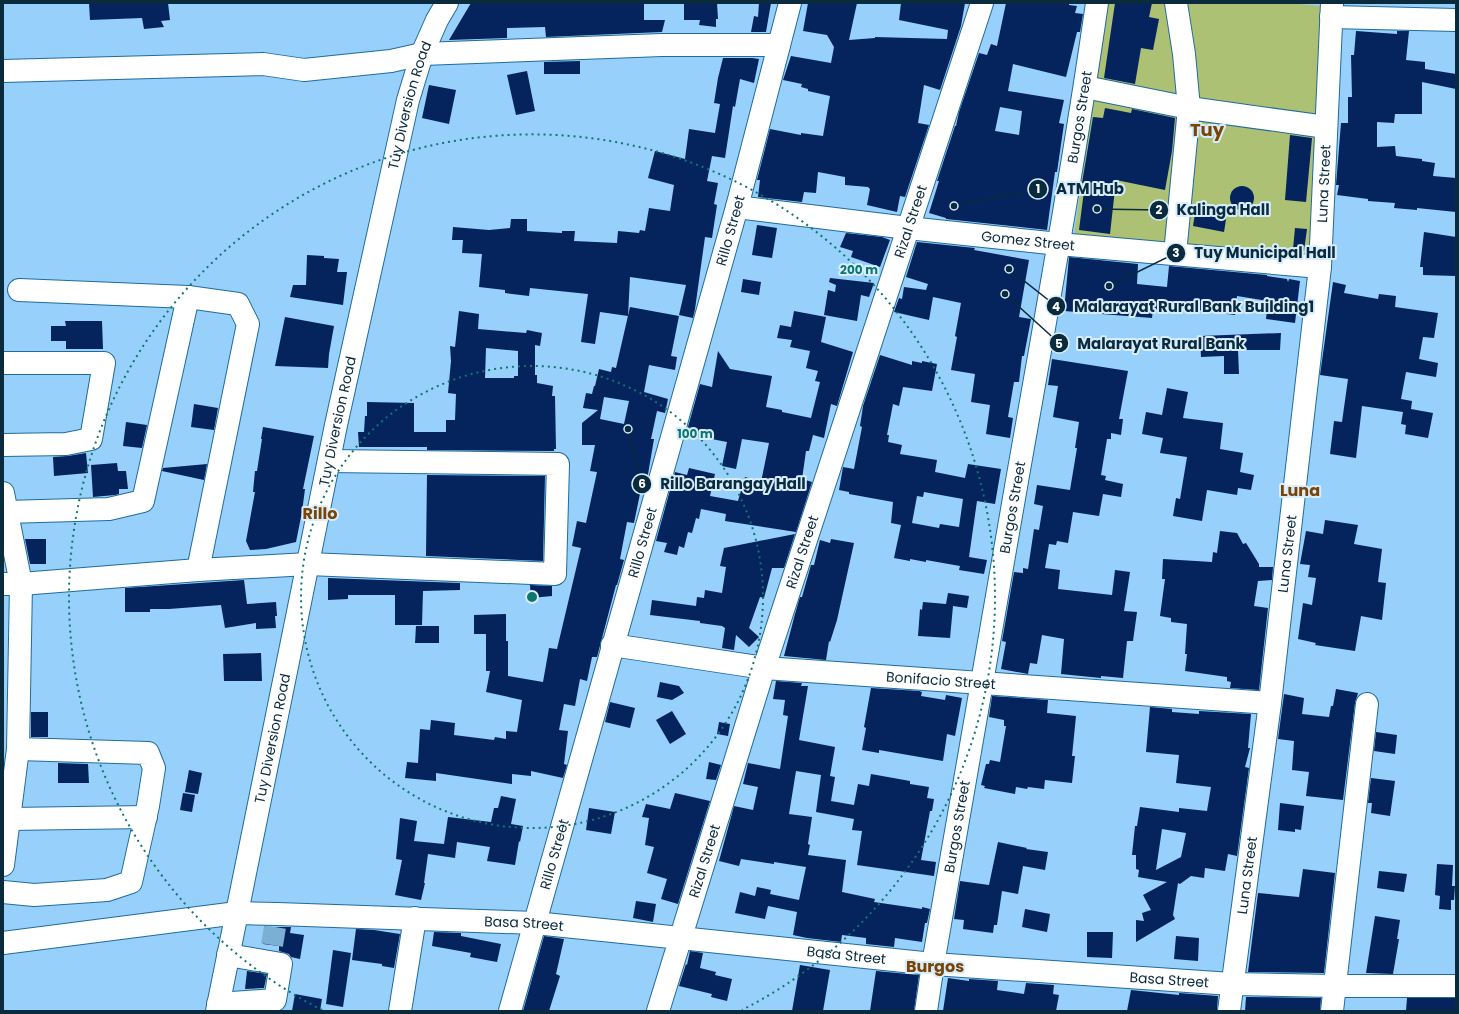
<svg xmlns="http://www.w3.org/2000/svg" width="1459" height="1014" font-family="Poppins,sans-serif">
  <style>
    .park { fill: #acc174 }
    .building { fill: #05235c; fill-rule: evenodd }
    .lines { fill: none; stroke-linecap: round; stroke-linejoin: round }
    .minor-tunnel { stroke: #7bafd4; stroke-width: 22; stroke-dasharray: 22 11; stroke-linecap: butt }
    .minor-casing { stroke: #1f6c9c; stroke-width: 24 }
    .major-casing { stroke: #1f6c9c; stroke-width: 24 }
    .minor { stroke: #fff; stroke-width: 22 }
    .major { stroke: #fff; stroke-width: 22 }
    .ring { fill: none; stroke: #0f766e; stroke-width: 2; stroke-dasharray: 2 4 }
    .labels { text-anchor: middle; stroke-width: 4; stroke-linejoin: round; paint-order: stroke }
    .street-label { font-size: 14px; fill: #0a2a3e; stroke: #d7ecfc }
    .quarter-label { font-size: 16px; font-weight: bold; fill: #794404; stroke: #d7ecfc }
    .district-label { font-size: 18px; font-weight: bold; fill: #794404; stroke: #d7ecfc }
    .centre { fill: #0f766e; stroke: #d7ecfc; stroke-width: 2 }
    .ring-label { font-size: 12px; text-anchor: middle; font-weight: bold; fill: #0f766e; stroke: #d7ecfc; stroke-width: 4; stroke-linejoin: round; paint-order: stroke }
    .leader { fill: none; stroke: #0a2a3e; stroke-width: 1.5 }
    .callout-dot { fill: #0a2a3e; stroke: #d7ecfc; stroke-width: 1.5 }
    .mark-label { font-size: 12px; text-anchor: middle; font-weight: bold; fill: #fff }
    .callout-label { font-size: 15px; text-anchor: middle; font-weight: bold; fill: #0a2a3e; stroke: #d7ecfc; stroke-width: 4; stroke-linejoin: round; paint-order: stroke }
  </style>
  <rect width="100%" height="100%" fill="#97d0fa"/>
  <path class="park" d="M1107,3h181l34,3 -10,252 -238,-23z"/>
  <g class="building">
    <path d="M89,3h79l2,17 -9,1 3,6 -20,2 -2,-11 -52,2z"/>
    <path d="M471,3h173v17h21l-3,12 -116,5 -1,-10 -38,1v10l-58,2z"/>
    <path d="M684,3h33l1,16h-2v8l-17,-2 1,-5h-16z"/>
    <path d="M759,3h12l-5,29h-15l3,-16 4,1z"/>
    <path d="M808,3h49l-8,37 26,-2v-1l72,2 1,-9 -49,-10 2,-17h64l-4,23 -21,64 -16,-5 -6,38 11,2 -24,72 -5,-1 -3,16 -30,-7 3,-16 -2,-2 -23,-2v-8l-27,-5 -2,21 -12,-1 -2,10 -44,-5 2,-17h-3l13,-51 31,6v-2l22,3 7,-40 -22,-5v-2l-7,-2 1,-3 -19,-4 8,-24 40,7 3,-16 -7,-12 -24,-4z"/>
    <path d="M1006,3h63v2l8,1 -2,7 8,1 -3,18h-3l-11,45 -53,-13 -5,27 56,9 -5,23 5,1 -7,48h-2l-8,58 -101,-11v-1l-17,-5 10,-32h-2l18,-55h1l3,-14 20,-59 8,2 4,-11 6,2zM1000,107l22,4 -3,24 -24,-4z"/>
    <path d="M1115,3h37l-3,14 10,2 -6,31 -12,-2 -6,36 -31,-6z"/>
    <path d="M1356,31l41,3v-3h12l-3,29 19,2v7l31,5v15l-34,-7v32h-27l-1,9 -17,-1v25l18,-1 1,10 26,3v2l13,2 -2,13 23,2v34l-39,-4v2l-23,-2 1,-5 -27,-2v-2l-31,-4 2,-10h-3l5,-62h7v-26h4l-1,-42h3z"/>
    <path d="M723,58h29l7,1 -5,24 -14,-4 -5,28 -2,-1 -8,52 -13,-2 -5,25 11,2 -4,21 3,1 -5,33 -7,-1 -10,72 -2,9 -14,-3 7,-30 -56,-8 -2,39 -28,-4 -5,32 -14,-2 7,-48 -58,-6 -1,8 -24,-3v-3l-26,-3 3,-33 -20,-1 1,-13h-11l1,-13 36,3 21,-2 1,-9h16v12l35,2v-2h13l-1,10 43,2 1,-12 21,2 1,-3 5,1 4,-23 21,3 4,-26 -26,-7 7,-27 30,8 4,-30 26,4 5,-29 -6,-1 4,-25z"/>
    <path d="M580,61v13h-36v-12z"/>
    <path d="M527,71l8,40 -19,4 -9,-40z"/>
    <path d="M429,85l27,5 -7,34 -27,-6z"/>
    <path d="M1105,108l26,5 1,-4 43,9 -3,33 -7,39 -49,-10 -6,54 -31,-4 6,-47h-3l11,-66 10,1z"/>
    <path d="M1290,135l22,3 -6,64 -21,-2z"/>
    <circle cx="1242" cy="198" r="12"/>
    <path d="M1196,207l31,6 -3,19 -31,-6z"/>
    <path d="M757,225l20,3 -5,30 -20,-3z"/>
    <path d="M1295,228l12,1 -3,22 -11,-2z"/>
    <path d="M1424,232l32,5v39l-33,-1v-8h-3z"/>
    <path d="M846,233l36,4 8,3 -10,27 -29,-10 2,-6 -13,-4z"/>
    <path d="M917,242l58,6 -1,2 55,10 -10,57 12,2 -7,37h-2l-3,26h-5l-6,35 5,1 -3,20 -24,-4 4,-29 -19,-3 4,-28 -24,-4 6,-33 -2,-1 6,-33 -28,-6 -4,23 -35,-8 5,-14 3,1 2,-12 22,3 2,-6 -22,-7z"/>
    <path d="M307,255l17,1v2l15,1 -2,13h10l-4,33 -53,-8 3,-12h13z"/>
    <path d="M1069,257l69,7 -1,20 30,3 2,-21 98,9v1l20,3 1,3 1,-3 11,2 -5,42 -29,-4 2,-18 -31,-5 -2,19 -52,-7v4l-30,-3 -1,9 -88,-7z"/>
    <path d="M830,278l44,5 -5,14 -8,-2 -4,26 -33,-6 4,-25 7,2 1,-7 -7,-3z"/>
    <path d="M743,279l18,3 -2,13 -18,-3z"/>
    <path d="M1333,282l13,3 -2,8 34,6 1,-5 17,2 -1,11 43,6 -4,25 -11,-1 -4,22 19,4 -2,14 -30,-5 -5,27 11,2 -1,8 22,4 -5,25 -23,-4 1,-9 -5,-1 2,-12 -41,-6 -6,52 -26,-4 4,-33 8,1 6,-43 -28,-4z"/>
    <path d="M630,307l49,9 -8,40 6,1 -2,13 -26,-5 -5,27 24,7 -3,14 -8,-2 -6,28h3l-7,41 -4,-1 -9,44 -7,-1 -7,37 4,1 -7,25h-1l-19,72h-5l-5,24 -7,-2 -5,27 -11,-2 -5,26 9,1 -4,33 3,1 -4,13 -32,-7v5l-19,-2v10l-76,-11v8l-31,-3 2,-16 11,1 2,-34 10,1 1,-10 24,3 -1,12 40,5 1,-3 11,2v-8l11,1 5,-32 -36,-8 4,-21h-4v-37h-12v-19l32,-1v27h2v35l35,6 6,-34 8,1 24,-101 -9,-2 5,-25 9,2 11,-51 -7,-1 5,-26h-13v-22l16,-13 -15,-2 3,-15 6,1 2,-8h1l4,-17 12,3 1,-5 4,1zM604,397l25,4 -5,23 -24,-5z"/>
    <path d="M459,311l20,3 -1,15 48,4 1,-3 15,3 -2,13 -5,-1v30h2v8l16,3 -1,10h3l1,53h-2v2l-127,-1v-3h-68l-1,-15h6l1,-16h2v-14l47,1v29h32v-12h9l1,-26 -8,-1 3,-32 -1,-15 5,1zM486,348l32,3v25h-4v2h-29z"/>
    <path d="M794,311l32,6 -5,25 32,10 -16,54 -6,-2 -7,34 -11,-3 -4,16h-3l-4,28 10,3 -16,50 -71,-11 1,-7 -25,-5 -2,10 -3,-1 -4,15 -4,-1 -4,16 -5,-2 -2,9 -13,-3 3,-9 -11,-2 19,-69 12,3 2,-7 26,6 -5,22 28,5 7,-24 16,5 8,-39 -27,-4 -6,30 -14,-3 5,-24 -41,-8 14,-50 12,3 6,-36 12,18 42,7 -6,31 16,3v2l29,6 9,-36 -5,-1 3,-10 -12,-3 4,-17 -20,-4 2,-7 -15,-2 3,-13 11,2z"/>
    <path d="M285,317l49,9 -5,28 -1,14 -53,-2z"/>
    <path d="M65,321h37l1,28h-37v-8h-15v-15h15z"/>
    <path d="M1281,333l-1,17h-42l1,24h-15v-18l-23,1 -1,-21z"/>
    <path d="M880,355l32,10v-4l10,2v-2l15,3 -5,27 -29,-4 -4,19 -6,-2 -6,31h2l-1,7 14,3 -2,9 37,6 -2,12 30,6 3,-14 33,5 -6,35 -18,-3 -8,56 18,3 -3,14 -25,-4 1,-4 -34,-6v2l-16,-3v2l-16,-3 7,-33 -10,-2 2,-21 -44,-8v-2l-10,-2 4,-23 11,2 8,-42 -2,-1 3,-20zM924,492l39,7 -4,28 -19,-3 -1,4 -27,-5 5,-27 6,1z"/>
    <path d="M1052,359l76,12 -9,48h4l-2,16 -10,-2v6h-4l-6,36 5,1 -1,4 18,4 -2,13 -18,-3 -4,22 -26,-4 -5,31 -11,-2 -1,4 -7,-1 -4,24 15,2 -2,19 54,6 3,-25 15,2 -6,39 13,1 -4,29h-6l-4,37 -22,-2v2l-40,-4 3,-35 -22,-4 -5,29 -7,-1 -2,11 -27,-5 5,-27 -4,-1 12,-69 9,1v-5l5,1 6,-40 5,1 4,-24 -9,-2 3,-19 33,5 7,-42h-2l4,-26 -26,-5 5,-31 -10,-1z"/>
    <path d="M1167,388l21,4 -5,26 40,5 -3,26 23,4 -3,19 14,3 -3,15 -13,-2 -1,7 -30,-5 -5,31 -29,-5 3,-18 4,1 7,-42 -27,-4 3,-15 -21,-4 4,-22 16,3z"/>
    <path d="M194,404l24,4 -4,22 -23,-3z"/>
    <path d="M126,422l21,3 -5,23 -19,-2z"/>
    <path d="M263,427l51,9 -11,53h2l-3,23 -6,30 -30,7 -16,1 -4,-9 9,-49h-2l2,-21h2l5,-32h-1z"/>
    <path d="M86,453l2,20 -34,3 -1,-19 15,-1z"/>
    <path d="M117,463l1,8h8l2,18h-9v5l-4,1 -22,2 -2,-32z"/>
    <path d="M207,464l-3,16 -42,-9 1,-3z"/>
    <path d="M427,475l118,1 -2,85 -117,-5z"/>
    <path d="M1325,520l33,5 -4,19 28,5 -4,33 8,1 -4,37 -21,-4 -6,35 -40,-6 1,-2 -18,-4 5,-36 9,2 4,-27 -8,-1 2,-12 -10,-1 6,-33 17,3z"/>
    <path d="M1220,531l17,2 6,11 3,-1 13,21v3h14l-1,13 -14,1 -4,25 14,2 -9,82 -29,-2 1,-6 -4,-1v-4l-42,-6 2,-17h-2l2,-30 -16,-2v-4l-11,-2 5,-37h-3l1,-20 49,3 1,-10 4,1z"/>
    <path d="M795,534l-11,34h-12l-8,30 -4,-1 -11,31 10,9 -10,10 -13,-12 -2,15 -12,-2 3,-20 -3,-2 -22,-3v-2l-50,-6 2,-15 44,6 1,-9 7,1 1,-8 17,3 4,-26 -6,-1 4,-18z"/>
    <path d="M25,539h21v25h-16z"/>
    <path d="M831,539l23,4 -17,77 -7,22 -1,-1 -3,19 -42,-4 11,-42 5,-17h2l9,-32h3l6,-25 10,3z"/>
    <path d="M328,578l132,5v7l-37,1 -1,34h-27v-30h-47v4l-20,1z"/>
    <path d="M244,580l3,24 29,-2 1,14h-2l1,12 -20,1v-6l-31,5 -4,-23 -52,4h-19v3h-25v-24z"/>
    <path d="M530,585l22,1v10l-21,2z"/>
    <path d="M948,593l21,3 -2,12 -14,-2 -3,32 -32,-2 2,-27 2,1 1,-8 23,2z"/>
    <path d="M416,626h23v17h-24z"/>
    <path d="M261,653l1,28h-38l-1,-27z"/>
    <path d="M776,681l26,2 -1,3h7l-9,54 36,7 -5,29 5,1 -4,24 23,4 4,-21 11,2 2,-12 39,7v3l19,3 -2,11 7,1 -2,12h-2l-9,49 15,2 -2,14 -77,-11 5,-34 -10,-1 2,-11 -38,-7 5,-37 -25,-4 -7,43 23,3 -4,27 2,1 -2,10 38,5 -4,32 33,7 -1,3 48,7v-2l8,2 -3,14h-2l-3,19 -27,-4 -1,9 -28,-3v-6l-24,-3 -1,7 -34,-4 -14,-3 4,-23 -29,-6 -3,13 -30,-6 5,-21 15,4 2,-9 14,3 -1,4 29,6 7,-33 -32,-5v2l-33,-5 -2,7 -20,-5 15,-55 19,4 5,-23 -15,-3 5,-21 32,6 8,-53 -5,-1 2,-15 -12,-1z"/>
    <path d="M660,682l19,4 5,7 -12,7 -15,-3z"/>
    <path d="M871,688l48,3 3,1 -1,4 24,4 1,-5 16,3 -7,38 -8,-2 -4,27 -64,-11v3l-17,-3 4,-22 -2,-1z"/>
    <path d="M1336,689l22,4 -3,10 -12,97 -37,-4 3,-24 -17,-2 2,-29 -16,-2 6,-45 20,4 -2,16 27,3 2,-11h2z"/>
    <path d="M992,696l56,4 -1,13 29,3 -4,40h3l-3,27 -27,-3 -1,9 -16,-2 -1,2 -11,-2 -1,7 -31,-6 1,-2 -4,-1 5,-21h3l1,-4 10,2 6,-36h-2v-6l-15,-3z"/>
    <path d="M610,702l25,6 -5,20 -25,-6z"/>
    <path d="M1150,707l22,2v3l27,2v-3l52,3 -3,34h2l-5,19 4,1 -12,88 -9,-2 -3,17 -20,-3 -1,10 -13,-2 -11,8 -2,-1 -5,32 2,4 -39,23v-22l8,1 -2,-8 9,-3 -8,-15 24,-13 -29,-5 1,-7 -3,-1v-14h-4l3,-29h2l3,-19 39,5v-4l28,3 4,-24 -35,-4 3,-28 -33,-3zM1162,829l24,4 -5,24 -25,13z"/>
    <path d="M672,711l14,23 -16,10 -14,-24z"/>
    <rect x="31" y="712" width="17" height="25"/>
    <path d="M719,722l11,2 -2,12 -11,-2z"/>
    <path d="M1376,732l21,3 -2,19 -21,-3z"/>
    <path d="M709,762l12,3 -5,15 -10,-1z"/>
    <path d="M58,763l30,1 1,19h-31z"/>
    <path d="M189,770l13,3 -4,21 -13,-2z"/>
    <path d="M1371,778l24,3 -5,35 -19,-3 1,-10h-4z"/>
    <path d="M183,793l12,2 -3,17 -12,-2z"/>
    <path d="M675,793l35,8 -32,103 -17,-5 6,-20 -20,-6 7,-26 -9,-2 4,-27 -7,-1 4,-13 24,5z"/>
    <path d="M501,796l15,3 -5,25 12,2 -3,16 -1,-1 -4,24 -28,-4 3,-14 -33,-5 -2,16 -27,-4 -4,29h1l-4,17 -26,-5 7,-35 -6,-1 4,-41 17,3 -3,20 30,3 4,-27 43,5 3,-14h4z"/>
    <path d="M1280,803l24,3 -3,24 -6,-1v3l-17,-2z"/>
    <path d="M589,808l26,4 -4,22 -25,-4z"/>
    <path d="M998,842l29,6 -1,1 22,3 -3,18 -22,-4 -5,28 -16,-3 -5,34h-3l-1,8 -30,-4 1,-9 -10,-1 6,-38 29,4z"/>
    <path d="M1437,864l16,1 -1,21h3l-1,14h-3v10l-12,-1 1,-13 -5,-1z"/>
    <path d="M1303,869l32,4 -11,100 -76,-1 10,-79 41,4z"/>
    <path d="M1379,871l28,3 -3,18 -27,-4z"/>
    <path d="M636,901l20,3 -3,18 -20,-4z"/>
    <path d="M1025,909l25,5 -3,18 -25,-5z"/>
    <path d="M1375,916l25,4 -3,19h2l-6,35 -27,-1z"/>
    <path d="M266,927h25l-1,6 14,2 -4,24 -9,-2 -2,-3 -10,-3v-5l-16,-2z"/>
    <path d="M356,929l18,1 26,4 -6,34 -12,-2v-2l-30,-4z"/>
    <path d="M434,932l27,1v3l40,8 -4,18 -27,-5 1,-4 -39,-7z"/>
    <path d="M1087,932h26l-1,26 -25,-1z"/>
    <path d="M544,936l20,3 -8,35 4,2 -11,35h-26z"/>
    <path d="M1176,936l23,2 -1,23 -24,-2z"/>
    <path d="M333,950l18,3 -8,54 -17,-3z"/>
    <path d="M690,951l13,2 -3,15 16,4 -1,3 17,4 -5,22 -16,-4 1,-3 -33,-8 7,-22 1,1z"/>
    <path d="M800,965l30,5 -7,41h-31z"/>
    <path d="M247,971l20,3 -3,14 -19,1z"/>
    <path d="M876,971l43,4 -5,36h-44z"/>
    <path d="M948,978l21,3v-2l29,2 -1,9 27,4 2,-11 28,2 -1,9 6,1 -3,16h-113z"/>
    <path d="M1131,990l48,5v-2l39,3 -1,15h-90z"/>
    <path d="M295,994l27,5 -2,12h-28z"/>
    <path d="M1246,997l75,1 -1,13h-75z"/>
    <path d="M1407,998h49v13h-50z"/>
  </g>
  <g class="lines">
    <path class="minor-tunnel" d="M272,945l3,-18"/>
    <defs>
      <g id="minor">
        <path d="M1331,17l125,3"/>
        <path d="M3,71l260,-7 41,6 87,-9 31,-7 240,-9h117"/>
        <path d="M1085,87l104,21 137,19"/>
        <path id="s1" d="M737,207l171,21 151,16 261,23"/>
        <path d="M1175,254l14,-146 -5,-54 -8,-51"/>
        <path d="M19,290l169,7 50,7 10,20 -50,246"/>
        <path d="M3,363h101l-13,76 -25,5 -63,1"/>
        <path d="M3,493l18,91 -3,165 -15,116"/>
        <path d="M7,512l102,-3 34,-8 45,-204"/>
        <path d="M3,584h18l177,-14 110,-6 247,10 3,-110 -229,-3"/>
        <path id="s2" d="M612,645l152,23 506,35"/>
        <path d="M9,819l137,-2"/>
        <path d="M3,892l31,3 73,-5 24,-8 17,-76 6,-38 -6,-15 -130,-4"/>
        <path id="s3" d="M3,943l234,-30 40,1 258,9 398,41 299,20 103,2h121"/>
        <path d="M218,1004l57,-4 6,-36 -53,-9"/>
        <path d="M400,1011l15,-93"/>
        <path id="s4" d="M510,1011l227,-804 53,-204"/>
        <path id="s5" d="M926,1011l7,-47c28,-161 56,-322 84,-483 28,-159 57,-318 80,-478"/>
        <path id="s6" d="M1229,1011l41,-308 50,-436 12,-264"/>
        <path d="M1332,1011l35,-307"/>
      </g>
      <g id="major">
        <path id="s7" d="M217,1011l119,-586 72,-325 14,-46 15,-34 10,-17"/>
        <path id="s8" d="M658,1011l106,-343 218,-665"/>
      </g>
    </defs>
    <use href="#minor" class="minor-casing"/>
    <use href="#major" class="major-casing"/>
    <use href="#minor" class="minor"/>
    <use href="#major" class="major"/>
  </g>
  <g class="ring">
    <circle cx="532" cy="597" r="231"/>
    <path d="M322 1010A463 463 0 1 1 742 1010"/>
  </g>
  <g class="labels">
    <g class="street-label">
      <text dy="5" stroke="none"><textPath href="#s7" startOffset="926">Tuy Diversion Road</textPath></text>
      <text dy="5" stroke="none"><textPath href="#s5" startOffset="907">Burgos Street</textPath></text>
      <text dy="5" stroke="none"><textPath href="#s6" startOffset="833">Luna Street</textPath></text>
      <text dy="5" stroke="none"><textPath href="#s8" startOffset="829">Rizal Street</textPath></text>
      <text dy="5" stroke="none"><textPath href="#s4" startOffset="811">Rillo Street</textPath></text>
      <text dy="5" stroke="none"><textPath href="#s1" startOffset="293">Gomez Street</textPath></text>
      <text dy="5" stroke="none"><textPath href="#s7" startOffset="602">Tuy Diversion Road</textPath></text>
      <text dy="5" stroke="none"><textPath href="#s5" startOffset="511">Burgos Street</textPath></text>
      <text dy="5" stroke="none"><textPath href="#s4" startOffset="487">Rillo Street</textPath></text>
      <text dy="5" stroke="none"><textPath href="#s8" startOffset="481">Rizal Street</textPath></text>
      <text dy="5" stroke="none"><textPath href="#s6" startOffset="461">Luna Street</textPath></text>
      <text dy="5" stroke="none"><textPath href="#s2" startOffset="331">Bonifacio Street</textPath></text>
      <text dy="5" stroke="none"><textPath href="#s7" startOffset="278">Tuy Diversion Road</textPath></text>
      <text dy="5" stroke="none"><textPath href="#s5" startOffset="187">Burgos Street</textPath></text>
      <text dy="5" stroke="none"><textPath href="#s4" startOffset="163">Rillo Street</textPath></text>
      <text dy="5" stroke="none"><textPath href="#s8" startOffset="157">Rizal Street</textPath></text>
      <text dy="5" stroke="none"><textPath href="#s6" startOffset="137">Luna Street</textPath></text>
      <text dy="5" stroke="none"><textPath href="#s3" startOffset="523">Basa Street</textPath></text>
      <text dy="5" stroke="none"><textPath href="#s3" startOffset="847">Basa Street</textPath></text>
      <text dy="5" stroke="none"><textPath href="#s3" startOffset="1171">Basa Street</textPath></text>
    </g>
    <g class="quarter-label">
      <text x="1300" y="496">Luna</text>
      <text x="320" y="519">Rillo</text>
      <text x="935" y="972">Burgos</text>
    </g>
    <g class="district-label">
      <text x="1207" y="136">Tuy</text>
    </g>
  </g>
  <circle cx="532" cy="597" r="6" class="centre"/>
  <g class="ring-label">
    <text x="859" y="274">200 m</text>
    <text x="695" y="438">100 m</text>
  </g>
  <path class="leader" d="M954 206L1038 189M1097 209L1159 210M1109 286L1176 253M1009 269L1056 306M1005 294L1059 343M628 429L642 484"/>
  <g class="callout-dot">
    <circle cx="954" cy="206" r="4"/>
    <circle cx="1097" cy="209" r="4"/>
    <circle cx="1109" cy="286" r="4"/>
    <circle cx="1009" cy="269" r="4"/>
    <circle cx="1005" cy="294" r="4"/>
    <circle cx="628" cy="429" r="4"/>
    <circle cx="1038" cy="189" r="10"/>
    <circle cx="1159" cy="210" r="10"/>
    <circle cx="1176" cy="253" r="10"/>
    <circle cx="1056" cy="306" r="10"/>
    <circle cx="1059" cy="343" r="10"/>
    <circle cx="642" cy="484" r="10"/>
  </g>
  <g class="mark-label">
    <text x="1038" y="193">1</text>
    <text x="1159" y="214">2</text>
    <text x="1176" y="257">3</text>
    <text x="1056" y="311">4</text>
    <text x="1059" y="348">5</text>
    <text x="642" y="488">6</text>
  </g>
  <g class="callout-label">
    <text x="1090" y="194">ATM Hub</text>
    <text x="1223" y="215">Kalinga Hall</text>
    <text x="1265" y="258">Tuy Municipal Hall</text>
    <text x="1194" y="312">Malarayat Rural Bank Building1</text>
    <text x="1161" y="349">Malarayat Rural Bank</text>
    <text x="733" y="489">Rillo Barangay Hall</text>
  </g>
  <rect width="1459" height="1014" fill="none" stroke="#0a2a3e" stroke-width="8"/>
</svg>
